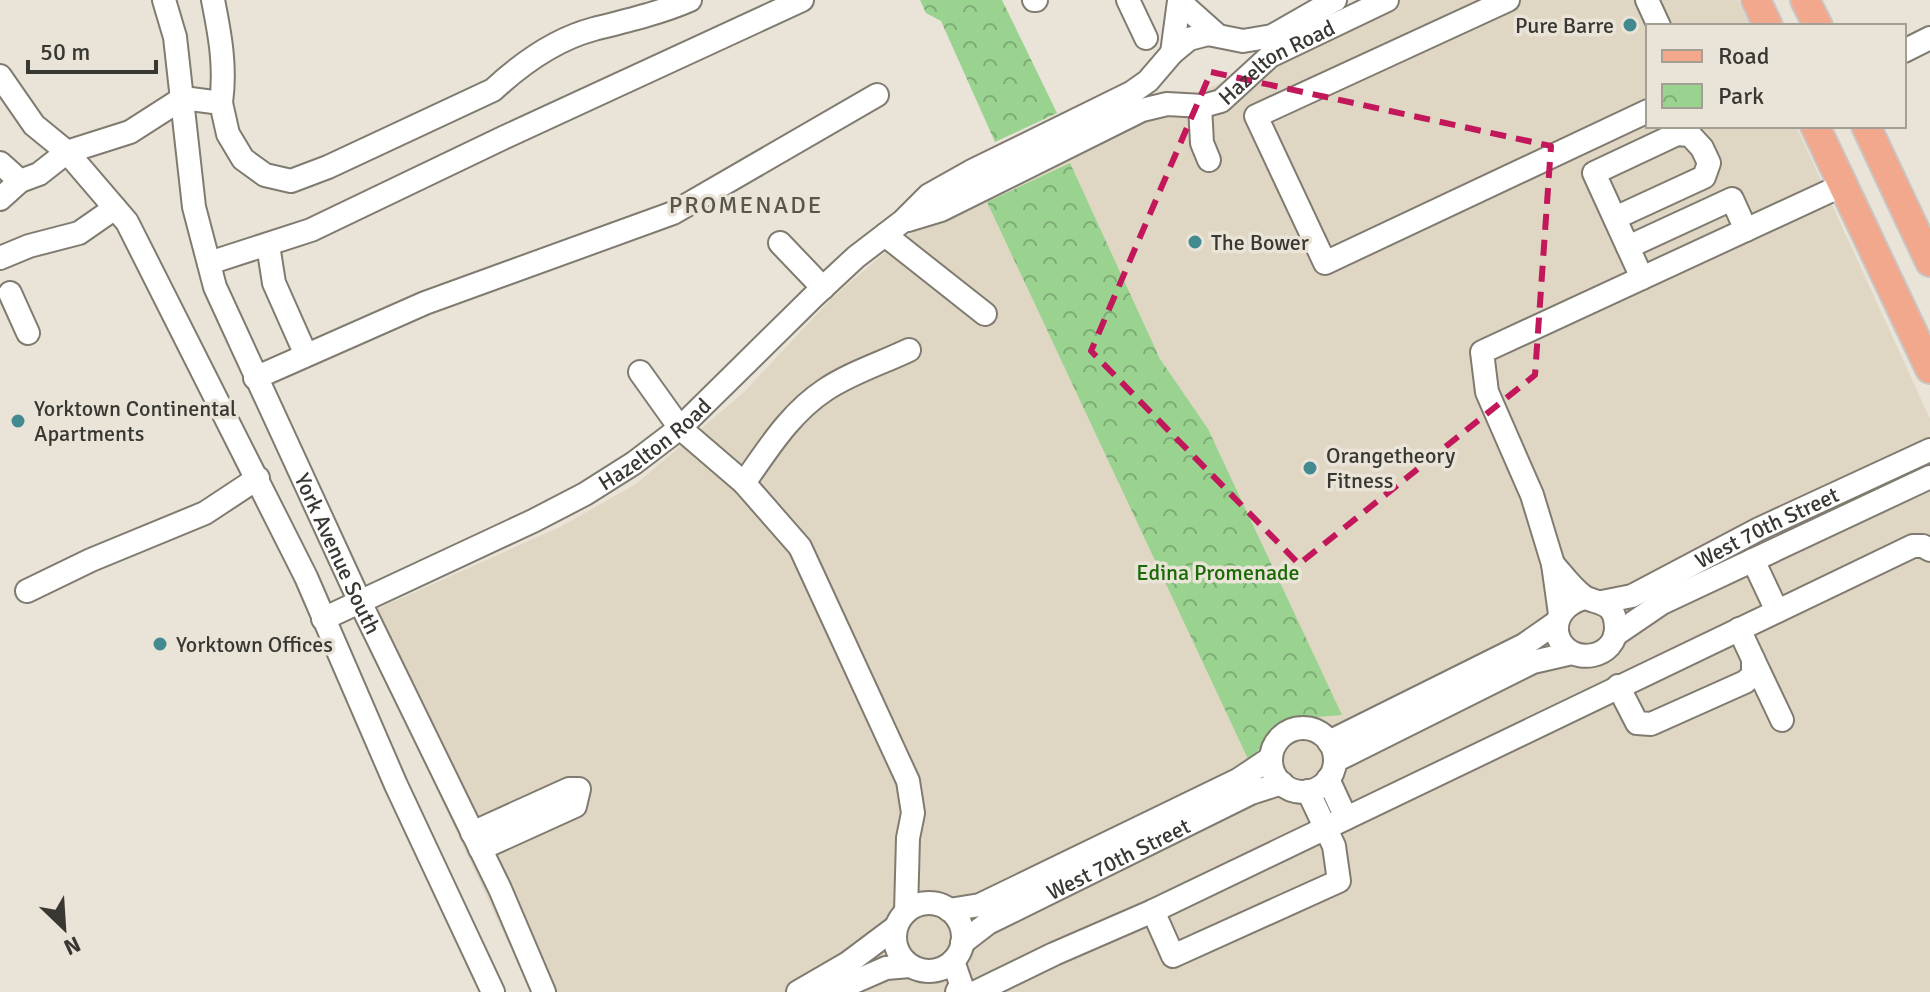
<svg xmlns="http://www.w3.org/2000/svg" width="1930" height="992" font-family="Signika,sans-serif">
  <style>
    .built { fill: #dfd7c3 }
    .park { fill: url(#park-crowns) }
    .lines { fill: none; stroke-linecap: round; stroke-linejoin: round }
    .minor-casing { stroke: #807b70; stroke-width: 26 }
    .major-casing { stroke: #c8c7c6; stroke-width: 32 }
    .minor { stroke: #fff; stroke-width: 22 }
    .major { stroke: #f1a88d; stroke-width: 28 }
    .marked { fill: none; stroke: #c2185b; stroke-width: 6; stroke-dasharray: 16 10; stroke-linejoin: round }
    .poi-dot { fill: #428a90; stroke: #e9e4d7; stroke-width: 3 }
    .labels { text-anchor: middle; stroke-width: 7; stroke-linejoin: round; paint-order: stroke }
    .poi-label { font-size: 22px; fill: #393732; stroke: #e9e4d7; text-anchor: start }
    .street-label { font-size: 22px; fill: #393732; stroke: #e9e4d7 }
    .park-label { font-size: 22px; fill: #1b6a07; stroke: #e9e4d7 }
    .neighbourhood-label { font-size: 24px; letter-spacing: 2px; fill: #59554a; stroke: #e9e4d7 }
  </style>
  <defs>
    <pattern id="park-crowns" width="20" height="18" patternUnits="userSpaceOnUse" patternTransform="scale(2)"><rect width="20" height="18" fill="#99d38f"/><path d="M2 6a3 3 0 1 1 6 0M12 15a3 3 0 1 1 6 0" fill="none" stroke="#7eac75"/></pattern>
  </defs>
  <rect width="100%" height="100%" fill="#e9e4d7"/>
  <path class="built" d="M1400,0h338l12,26h-102v100h148l134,293v573h-1399l-174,-374 203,-91 76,-43 108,-92 90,-96 60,-51 54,-37z"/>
  <g class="park">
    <path d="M920,0h82l55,113 -62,29 -54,-121 -15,-8z"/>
    <path d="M1070,163l90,196 48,70 134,286 -36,3 -33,14 -24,29 -262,-559z"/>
  </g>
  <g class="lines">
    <defs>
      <g id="minor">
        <path id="s1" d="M164,0l11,37 19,170 21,80 145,315 140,287 44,103"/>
        <path d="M213,0c7,35 13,67 8,103"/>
        <path d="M1034,0h2"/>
        <path d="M1128,0l18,38"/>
        <path d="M1508,0l-252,116 69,147 323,-152"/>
        <path d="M1647,0l12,26"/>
        <path d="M1904,51l26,-13"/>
        <path d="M1172,53l7,-52 38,34"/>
        <path d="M0,76l34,49 33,27 60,70 179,355 90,208 97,207"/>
        <path d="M183,98l38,5 7,31 15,25 22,16 26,6 37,-14 165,-77c28,-26 63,-51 101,-61 32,-8 66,-16 96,-29"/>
        <path d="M1200,106l2,37 7,17"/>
        <path d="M0,163l20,18 19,-7 28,-22 63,-20 53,-34"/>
        <path d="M0,199l20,-18"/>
        <path d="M1615,218l89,-41 5,-14 -7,-15 -12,-13 -13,-1 -83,39 48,105"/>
        <path id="s2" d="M908,220l33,-10 201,-100 25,-6 36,2 18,-5 49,-45 117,-56"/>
        <path d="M885,235l100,79"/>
        <path d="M780,243l43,45"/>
        <path d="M268,245l6,38 32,72"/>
        <path d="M1628,247l104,-48 14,31"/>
        <path d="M0,258l29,-12 50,-13 36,-25"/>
        <path d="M209,263l102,-33 194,-93 297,-137"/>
        <path d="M10,293l18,40"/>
        <path d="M640,372l40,56 64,55 56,64 108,234 5,32 -5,25 -2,74"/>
        <path d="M255,378l170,-75 248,-90 204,-118"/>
        <path d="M744,483c24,-34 46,-70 81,-93 25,-17 57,-27 84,-40"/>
        <path d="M1753,560l24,51"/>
        <path d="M1553,564c9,10 19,24 30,32 13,9 32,3 33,31 1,31 -44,40 -57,12 -8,-21 8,-37 26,-41"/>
        <path d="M27,591l64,-31 114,-47 53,-35"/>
        <path id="s3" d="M1602,602l30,-6 127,-67 171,-79"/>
        <path d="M1560,614l-7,-50 -21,-69 -45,-103 -5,-40 361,-167"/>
        <path id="s4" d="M323,619l210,-98 52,-27 49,-31 46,-35 133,-131 43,-40 47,-36 26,-26 41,-23 161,-79 17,-12 24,-28 17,-14 19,-5 35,7 29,-5 63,-36"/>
        <path d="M1615,635l47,-32 268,-126"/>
        <path d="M1753,659l29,61"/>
        <path d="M1618,686l19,37 14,1 94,-42 8,-7v-16l-14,-30"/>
        <circle cx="1303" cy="760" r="32"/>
        <path d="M1329,742l195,-97 33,-23"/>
        <path d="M1335,761l198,-99 39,-9"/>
        <path d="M1328,779l18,39"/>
        <path d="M472,833l97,-44h10l-4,17 -95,43"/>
        <circle cx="929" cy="937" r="34"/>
        <path d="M949,910l31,-5 258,-125 33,-22"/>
        <path d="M1153,911l20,45 166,-75 -5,-35 -26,-55"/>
        <path id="s5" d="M962,943l26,-20 263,-130 31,-10"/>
        <path d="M953,961l8,23 -4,8"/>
        <path d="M798,992l50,-29 48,-36"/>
        <path d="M831,992l55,-24 24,-2"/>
        <path d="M976,992l78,-38 99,-43 760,-365h10l7,4"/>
      </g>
      <g id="major">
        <path d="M1756,0l12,26"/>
        <path d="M1805,0l13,26"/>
        <path d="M1815,126l115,243"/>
        <path d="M1866,126l64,136"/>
      </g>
    </defs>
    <use href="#minor" class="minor-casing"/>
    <use href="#major" class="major-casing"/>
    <use href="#minor" class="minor"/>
    <use href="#major" class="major"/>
  </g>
  <path class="marked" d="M1211,72l340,74 -16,229 -236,189 -208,-213z"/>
  <g class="poi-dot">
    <circle cx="1630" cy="25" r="8"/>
    <circle cx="1195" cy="242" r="8"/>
    <circle cx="18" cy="421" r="8"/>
    <circle cx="1310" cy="468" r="8"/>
    <circle cx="160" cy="644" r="8"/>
  </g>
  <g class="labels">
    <g class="poi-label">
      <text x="1614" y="33" text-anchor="end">Pure Barre</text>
      <text x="1211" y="250">The Bower</text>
      <text x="34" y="416">Yorktown Continental<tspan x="34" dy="25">Apartments</tspan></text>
      <text x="1326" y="463">Orangetheory<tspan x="1326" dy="25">Fitness</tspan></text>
      <text x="176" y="652">Yorktown Offices</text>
    </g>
    <g class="street-label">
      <text dy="8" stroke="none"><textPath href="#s2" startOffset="408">Hazelton Road</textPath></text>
      <text dy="8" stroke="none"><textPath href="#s4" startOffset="376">Hazelton Road</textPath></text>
      <text dy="8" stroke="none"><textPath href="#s3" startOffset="182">West 70th Street</textPath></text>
      <text dy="8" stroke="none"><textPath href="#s1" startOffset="586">York Avenue South</textPath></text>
      <text dy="8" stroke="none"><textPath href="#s5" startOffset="178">West 70th Street</textPath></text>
    </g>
    <g class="park-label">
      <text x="1218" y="580">Edina Promenade</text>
    </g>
    <g class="neighbourhood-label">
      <text x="746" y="213">PROMENADE</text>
    </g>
  </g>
  <rect x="1646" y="24" width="260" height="104" fill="#e9e4d7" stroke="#a39f95" stroke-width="2"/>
  <rect x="1662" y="50" width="40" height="12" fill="#f1a88d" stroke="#a39f95" stroke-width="2"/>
  <text x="1718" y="64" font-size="24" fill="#393732">Road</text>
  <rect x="1662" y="84" width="40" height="24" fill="url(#park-crowns)" stroke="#a39f95" stroke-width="2"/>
  <text x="1718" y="104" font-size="24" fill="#393732">Park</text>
  <g transform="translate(64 928) rotate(155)" stroke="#e9e4d7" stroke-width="6" paint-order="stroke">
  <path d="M0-6L14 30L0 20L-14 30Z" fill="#393732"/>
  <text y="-12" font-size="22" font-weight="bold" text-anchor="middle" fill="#393732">N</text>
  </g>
  <path d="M28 60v12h128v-12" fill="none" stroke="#393732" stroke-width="4"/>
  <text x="40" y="60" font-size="24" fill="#393732" stroke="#e9e4d7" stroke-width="6" paint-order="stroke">50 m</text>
</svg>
